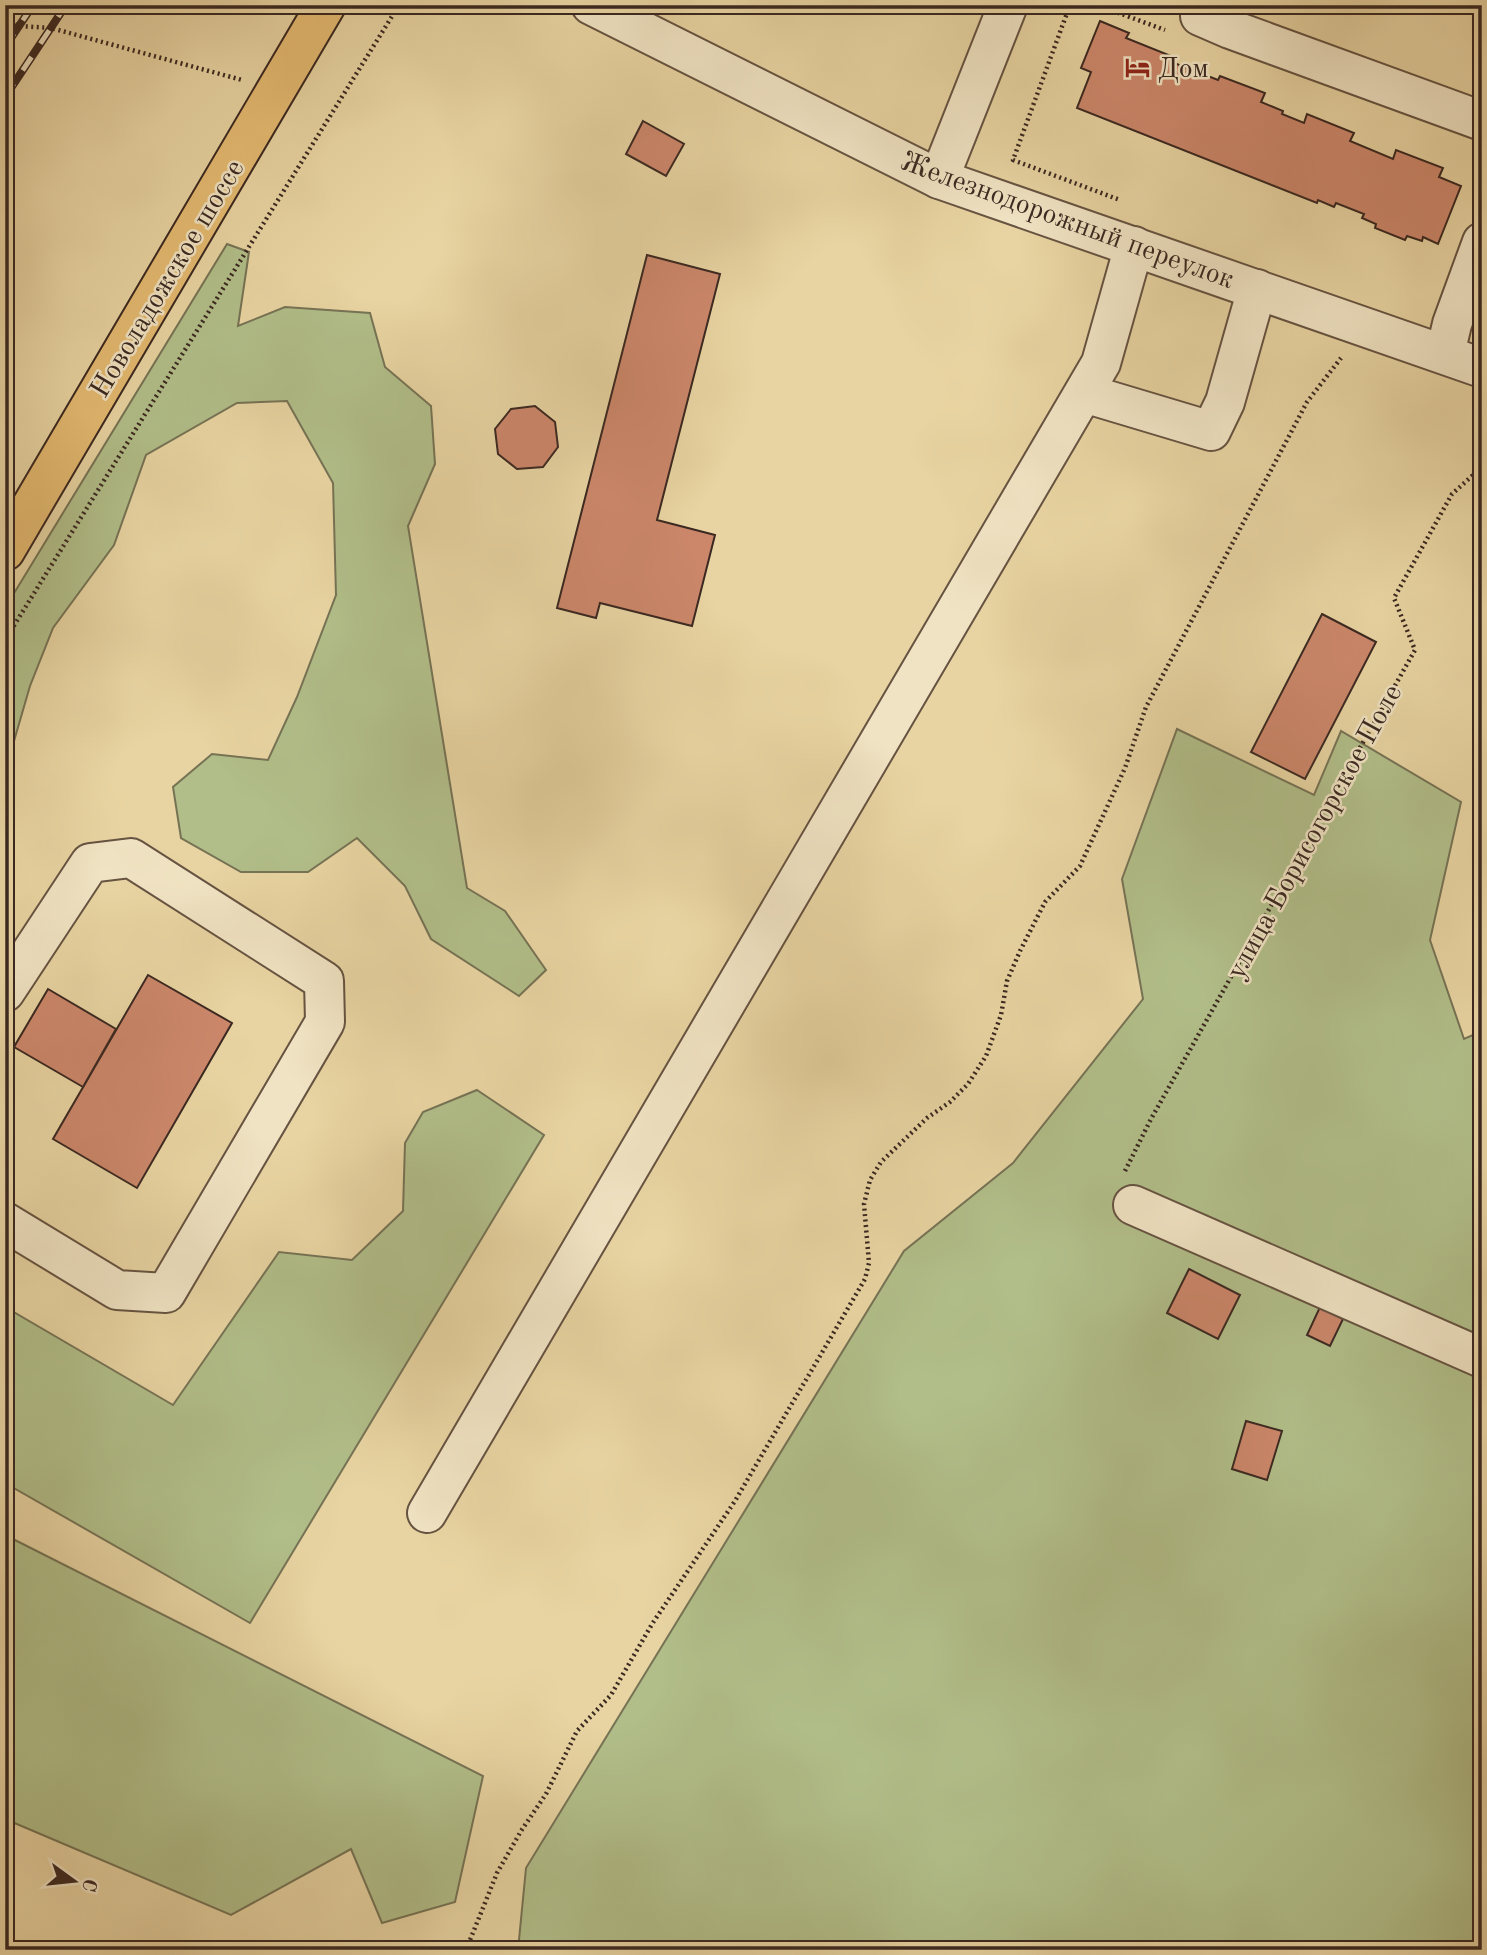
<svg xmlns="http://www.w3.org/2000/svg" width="1487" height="1955" font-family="'Old Standard TT',serif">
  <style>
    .green { fill: #b1be89; stroke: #767355; stroke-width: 2 }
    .building { fill: #cc876b; stroke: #3a2821; stroke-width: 2 }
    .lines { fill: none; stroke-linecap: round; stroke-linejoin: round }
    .minor-casing { stroke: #665341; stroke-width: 42 }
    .major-casing { stroke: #3a2821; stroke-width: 42 }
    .path { stroke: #3a2821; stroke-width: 4.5; stroke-dasharray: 2 3.5; stroke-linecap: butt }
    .minor { stroke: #f0e3c3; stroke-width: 38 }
    .major { stroke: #e4ba71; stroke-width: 38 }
    .rail-casing { stroke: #3a2821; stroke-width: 8 }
    .rail { stroke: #f0e3c3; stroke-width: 5; stroke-dasharray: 16; stroke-linecap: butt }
    .labels { text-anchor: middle; stroke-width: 5; stroke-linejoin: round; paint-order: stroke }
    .poi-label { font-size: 28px; fill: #3a2821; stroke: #f0e3c3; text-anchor: start }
    .street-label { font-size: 28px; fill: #3a2821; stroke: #f0e3c3 }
  </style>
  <rect width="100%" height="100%" fill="#e8d4a2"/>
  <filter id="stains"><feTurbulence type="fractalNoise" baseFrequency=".00286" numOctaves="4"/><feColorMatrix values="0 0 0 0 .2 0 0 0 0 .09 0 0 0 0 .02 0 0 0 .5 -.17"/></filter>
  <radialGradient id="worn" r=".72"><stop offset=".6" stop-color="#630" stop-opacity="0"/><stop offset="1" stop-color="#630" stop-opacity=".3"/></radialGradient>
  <g class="green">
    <path d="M227,244l22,8 -11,74 47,-19 85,6 15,54 46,39 4,58 -27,62 59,362 38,23 41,59 -27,26 -88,-57 -26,-53 -48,-48 -49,34h-67l-60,-34 -8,-51 39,-33 56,6 29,-63 39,-102 -3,-112 -46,-82 -50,2 -91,52 -32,90 -61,83 -23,58 -25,86v-164z"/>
    <path d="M1177,729l137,66 27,-64 120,71 -31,138 34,99 18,-8v919h-964l8,-82 378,-617 109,-88 130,-164 -21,-120z"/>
    <path d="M477,1090l67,45 -294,488 -245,-140v-176l168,98 106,-153 73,8 51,-49 2,-68 18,-31z"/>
    <path d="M5,1535l478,241 -28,126 -73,21 -31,-74 -120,66 -226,-96z"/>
  </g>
  <g class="building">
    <path d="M1100,21l29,12 -3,5 50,20 -2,5 44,17 2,-4 45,17 -4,9 22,9 -1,3 22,9 3,-9 47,19 -4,8 43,18 3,-9 47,18 -4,9 22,9 -23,58 -15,-7 -1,4 -15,-5 -2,4 -30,-12 1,-4 -14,-6 2,-4 -28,-11 -2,4 -16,-7 -1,3 -240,-95 14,-36 -10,-4z"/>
    <path d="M643,121l41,23 -18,32 -40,-22z"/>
    <path d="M647,255l73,19 -63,246 58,15 -23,91 -92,-23 -4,15 -39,-10z"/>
    <path d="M535,406l20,16 3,25 -15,20 -26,2 -19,-15 -3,-25 16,-20z"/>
    <path d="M1322,614l54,28 -71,137 -54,-27z"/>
    <path d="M148,975l84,48 -95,165 -84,-49z"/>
    <path d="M48,989l68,40 -33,58 -69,-40z"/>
    <path d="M1189,1269l51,26 -22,44 -51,-26z"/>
    <path d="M1320,1307l23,12 -13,27 -23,-11z"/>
    <path d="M1246,1421l36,10 -15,49 -35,-11z"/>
  </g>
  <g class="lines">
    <defs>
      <g id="minor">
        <path d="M591,5l348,174 543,189"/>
        <path d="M1203,5l-3,11 30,13 252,92"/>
        <path d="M939,179l69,-174"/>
        <path d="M1445,354l7,-30 30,-82"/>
        <path d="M1084,393l127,38 14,-29 32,-113"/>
        <path d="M5,992l85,-129 41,-5 193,123 1,41 -159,271 -49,-3 -112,-68"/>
        <path d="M1133,1205l349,153"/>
        <path d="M427,1513l674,-1150 33,-117"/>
      </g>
      <path id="major" d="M5,551l321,-546"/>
    </defs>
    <use href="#minor" class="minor-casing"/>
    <use href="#major" class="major-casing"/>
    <g class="path">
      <path d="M1070,5l-57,155 107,40"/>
      <path d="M1097,5l68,25"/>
      <path d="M5,20l14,6 32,2 191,52"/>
      <path d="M5,640l394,-635"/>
      <path d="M1125,1171l26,-52 264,-469 -21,-52 58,-104 30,-27"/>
      <path d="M466,1950l31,-77 24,-42 25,-37 31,-63 34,-36 41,-71 83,-123 130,-222 4,-16 -5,-59 6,-24 11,-18 46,-44 23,-16 18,-18 18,-28 15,-41 6,-34 13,-30 25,-49 35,-36 45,-98 21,-61 161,-305 34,-44"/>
    </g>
    <use href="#minor" class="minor"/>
    <use href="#major" class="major"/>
    <defs>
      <g id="rail">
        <path d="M5,47l28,-42"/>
        <path d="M5,97l61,-92"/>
      </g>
    </defs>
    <use href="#rail" class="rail-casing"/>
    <use href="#rail" class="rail"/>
  </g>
  <defs>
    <symbol id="hotel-bare" viewBox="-9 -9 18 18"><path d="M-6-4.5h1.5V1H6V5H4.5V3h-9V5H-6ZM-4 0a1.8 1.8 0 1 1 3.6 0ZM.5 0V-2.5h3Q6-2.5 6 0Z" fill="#8f2418" stroke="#f0e3c3" stroke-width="2.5" paint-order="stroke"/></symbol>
  </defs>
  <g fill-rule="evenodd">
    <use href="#hotel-bare" x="1120" y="50" width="35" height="35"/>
  </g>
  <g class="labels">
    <g class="poi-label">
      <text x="1158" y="77">Дом</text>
    </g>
    <g class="street-label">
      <text transform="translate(1068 219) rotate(20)" y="10">Железнодорожный переулок</text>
      <text transform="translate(166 278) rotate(-59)" y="10">Новоладожское шоссе</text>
      <text transform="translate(1313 831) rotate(-61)" y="10">улица Борисогорское Поле</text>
    </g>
  </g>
  <rect width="1487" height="1955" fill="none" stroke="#e8d4a2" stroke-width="28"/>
  <rect x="7" y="7" width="1473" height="1941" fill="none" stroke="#3a2821" stroke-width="3.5"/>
  <rect x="14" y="14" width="1459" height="1927" fill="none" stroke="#3a2821" stroke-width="2"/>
  <g transform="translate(74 1881) rotate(105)" stroke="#f0e3c3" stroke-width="5" paint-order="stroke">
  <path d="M0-5L12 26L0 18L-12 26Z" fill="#3a2821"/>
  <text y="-10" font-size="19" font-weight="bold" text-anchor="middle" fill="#3a2821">С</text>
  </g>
  <rect width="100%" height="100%" filter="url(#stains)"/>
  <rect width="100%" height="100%" fill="url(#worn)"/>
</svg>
